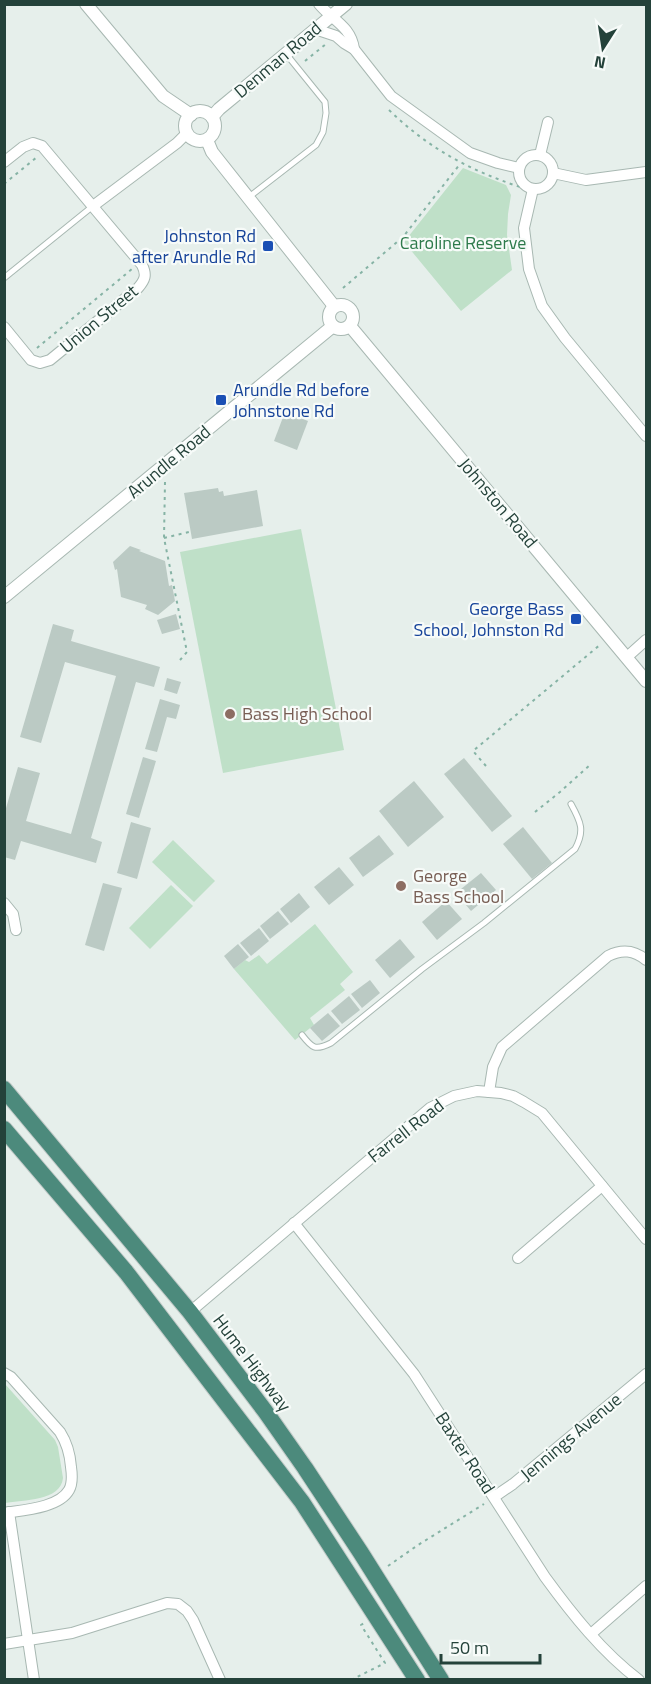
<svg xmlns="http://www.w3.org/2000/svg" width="651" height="1684" font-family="'Titillium Web',sans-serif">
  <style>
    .green { fill: #bfe0c8 }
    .building { fill: #bbcac4 }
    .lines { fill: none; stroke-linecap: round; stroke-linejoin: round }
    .service-casing { stroke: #a8b8b2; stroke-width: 7 }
    .minor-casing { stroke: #a8b8b2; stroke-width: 12 }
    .tertiary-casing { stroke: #a8b8b2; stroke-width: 14 }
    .trunk-casing { stroke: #c2cac8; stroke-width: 18 }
    .path { stroke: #86b3a5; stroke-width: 2; stroke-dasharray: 3 4.5; stroke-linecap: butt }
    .service { stroke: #fff; stroke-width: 5 }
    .minor { stroke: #fff; stroke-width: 10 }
    .tertiary { stroke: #fff; stroke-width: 12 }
    .trunk { stroke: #4c8a7c; stroke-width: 16 }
    .transit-dot { fill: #1a4fb4; stroke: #f7fbf9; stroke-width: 2 }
    .education-dot { fill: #8d6e63; stroke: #f7fbf9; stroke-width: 2 }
    .labels { text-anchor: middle; stroke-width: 4.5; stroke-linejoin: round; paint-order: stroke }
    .street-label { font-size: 18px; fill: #24423a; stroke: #f7fbf9 }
    .transit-label { font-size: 18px; fill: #164399; stroke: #f7fbf9; text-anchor: end }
    .park-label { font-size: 18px; fill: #2d7a4b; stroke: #f7fbf9 }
    .education-label { font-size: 18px; fill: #785e54; stroke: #f7fbf9; text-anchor: start }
  </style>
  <rect width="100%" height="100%" fill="#e6efeb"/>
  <g class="green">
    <path d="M463,168l43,17 5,10 -3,19 -1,21 5,35 -51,41 -57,-69z"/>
    <path d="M301,529l43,221 -121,23 -43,-221z"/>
    <path d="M173,840l42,41 -21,21 -42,-40z"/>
    <path d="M171,885l22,21 -43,43 -21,-21z"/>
    <path d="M315,924l38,48 -13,12 5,6 -35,28 4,7 -19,15 -61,-71 11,-9 4,2 10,-7 8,9z"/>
    <path d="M5,1384l50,56 3,7 5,31c-2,23 -40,22 -58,25z"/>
  </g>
  <g class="building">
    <path d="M285,412l23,9 -11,29 -23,-9z"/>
    <path d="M218,488l1,4 4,-1 1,5 33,-6 6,36 -71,13 -8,-46z"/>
    <path d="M130,546l11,4 -2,1 26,10 4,25 3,-1 3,16 -17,14 -13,-6 2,-4 -26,-8 -4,-28 -2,1 -2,-8z"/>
    <path d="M176,614l4,15 -18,5 -5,-14z"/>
    <path d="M53,624l21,6 -3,11 89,26 -6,20 -18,-5 -45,156 11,4 -6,21 -75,-22 -6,19 -11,-3v-42l14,-48 22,6 -14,48 45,13 45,-158 -51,-14 -24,81 -21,-6z"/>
    <path d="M167,678l14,4 -4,12 -13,-4z"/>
    <path d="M160,699l20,6 -4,14 -9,-2 -10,35 -12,-3z"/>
    <path d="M143,757l13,4 -17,57 -13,-4z"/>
    <path d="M464,758l48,58 -20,16 -48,-58z"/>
    <path d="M414,781l30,36 -36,30 -29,-36z"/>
    <path d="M131,822l20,6 -14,51 -20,-6z"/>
    <path d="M523,827l29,36 -20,16 -29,-35z"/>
    <path d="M379,835l15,19 -31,23 -14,-19z"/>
    <path d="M339,867l15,18 -25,20 -15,-18z"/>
    <path d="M481,873l15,17 -25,21 -15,-18z"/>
    <path d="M103,883l19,5 -18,63 -19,-6z"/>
    <path d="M299,893l11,14 -19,16 -11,-14z"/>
    <path d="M446,901l16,18 -25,21 -15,-18z"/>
    <path d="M278,911l11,13 -19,15 -10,-13z"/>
    <path d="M259,928l10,13 -18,15 -11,-13z"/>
    <path d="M400,939l15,18 -25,21 -15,-18z"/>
    <path d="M238,944l11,13 -15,12 -10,-13z"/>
    <path d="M370,980l10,13 -18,15 -11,-14z"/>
    <path d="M349,996l11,14 -18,14 -11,-13z"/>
    <path d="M328,1013l12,13 -18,15 -12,-13z"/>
  </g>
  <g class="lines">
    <defs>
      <g id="service">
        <path d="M249,197l67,-52 7,-13 3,-19 -1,-11 -38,-47"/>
        <path d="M4,278l89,-72"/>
        <path d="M302,1035c10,13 13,16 29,8l91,-74 62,-46 91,-74c10,-18 6,-27 -4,-45"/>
      </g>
      <g id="minor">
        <path d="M319,4c13,16 32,22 35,45"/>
        <path d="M315,29l21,7 8,7 10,6 37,47 79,57 28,10 21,5"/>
        <circle cx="536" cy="172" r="17"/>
        <path d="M540,155l8,-33"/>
        <path d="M4,162l19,-15 10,-4 9,3 100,119c5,10 3,15 -4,23l-88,72 -10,3 -9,-3 -27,-33"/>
        <path d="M553,173l33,7 60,-8"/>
        <path d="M533,189l-9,39 5,41 13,37 23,32 81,98"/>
        <path d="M93,206l84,-63 10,-10"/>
        <path d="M627,657l19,-17"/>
        <path d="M4,903l9,11 3,16"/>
        <path d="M489,1092l4,-25 9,-20 106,-91c14,-7 26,-6 38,4"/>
        <path d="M294,1223l120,151 131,203c27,37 57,75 94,103"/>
        <path d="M518,1258l84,-72"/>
        <path d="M190,1312l240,-204 24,-12 23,-5 24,2 12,3 11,6 18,11 104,126"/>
        <path d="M4,1373l7,4 49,55c7,11 10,21 11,35 1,7 2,16 -2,23 -10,18 -46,20 -65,23"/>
        <path d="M494,1497l19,-13 133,-110"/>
        <path d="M9,1512l25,168"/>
        <path d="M591,1634l55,-48"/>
        <path d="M4,1644l68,-11 95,-30 11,1 9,7 6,9 27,60"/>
      </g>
      <g id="tertiary">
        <path d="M86,4l77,92 28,19"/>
        <circle cx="200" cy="126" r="15"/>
        <path d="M212,117l7,-8 127,-105"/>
        <path d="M207,140l5,12 122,154"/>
        <circle cx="341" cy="317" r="12"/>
        <path d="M350,326l296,355"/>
        <path d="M4,597l329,-271"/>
      </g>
      <g id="trunk">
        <path d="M4,1089l186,223 75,99 40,57 56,85 80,127"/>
        <path d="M4,1129l122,143 176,230 115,178"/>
      </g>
    </defs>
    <use href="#service" class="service-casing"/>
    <use href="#minor" class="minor-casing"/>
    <use href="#tertiary" class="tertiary-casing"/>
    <use href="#trunk" class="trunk-casing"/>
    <g class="path">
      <path d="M305,61l21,-17"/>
      <path d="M389,110c39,38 80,60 131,77"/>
      <path d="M4,184l33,-27"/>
      <path d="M343,288l60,-51 57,-73"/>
      <path d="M37,348l95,-79"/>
      <path d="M165,482l-1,56 23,114 -7,8"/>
      <path d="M164,538l25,-6"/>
      <path d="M486,766l-13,-15 128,-107"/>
      <path d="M535,812l25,-20 31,-28"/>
      <path d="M388,1566l30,-21 66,-41"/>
      <path d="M351,1680l34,-17 -24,-38 3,-2"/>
    </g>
    <use href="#service" class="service"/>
    <use href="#minor" class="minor"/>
    <use href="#tertiary" class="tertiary"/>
    <use href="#trunk" class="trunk"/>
  </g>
  <g class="transit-dot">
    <rect x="262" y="240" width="12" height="12" rx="3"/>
    <rect x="215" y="394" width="12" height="12" rx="3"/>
    <rect x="570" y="613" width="12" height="12" rx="3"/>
  </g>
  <g class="education-dot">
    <circle cx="230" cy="714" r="6"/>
    <circle cx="401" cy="886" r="6"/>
  </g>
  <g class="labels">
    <g class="street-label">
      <text transform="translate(278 60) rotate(-40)" y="6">Denman Road</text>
      <text transform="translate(99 319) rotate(-40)" y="6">Union Street</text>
      <text transform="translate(169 462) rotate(-40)" y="6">Arundle Road</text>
      <text transform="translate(498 503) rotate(50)" y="6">Johnston Road</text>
      <text transform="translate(406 1131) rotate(-38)" y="6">Farrell Road</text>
      <text transform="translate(252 1363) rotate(53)" y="6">Hume Highway</text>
      <text transform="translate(571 1437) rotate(-40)" y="6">Jennings Avenue</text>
      <text transform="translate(465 1453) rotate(57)" y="6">Baxter Road</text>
    </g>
    <g class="transit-label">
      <text x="256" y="242">Johnston Rd<tspan x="256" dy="21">after Arundle Rd</tspan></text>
      <text x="233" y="396" text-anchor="start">Arundle Rd before<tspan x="233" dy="21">Johnstone Rd</tspan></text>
      <text x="564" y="615">George Bass<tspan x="564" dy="21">School, Johnston Rd</tspan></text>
    </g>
    <g class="park-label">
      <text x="463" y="249">Caroline Reserve</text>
    </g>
    <g class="education-label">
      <text x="242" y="720">Bass High School</text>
      <text x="413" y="882">George<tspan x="413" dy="21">Bass School</tspan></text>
    </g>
  </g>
  <rect width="651" height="1684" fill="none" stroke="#24423a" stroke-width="12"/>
  <g transform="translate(603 48) rotate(192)" stroke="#f7fbf9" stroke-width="4.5" paint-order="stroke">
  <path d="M0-4.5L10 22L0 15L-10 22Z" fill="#24423a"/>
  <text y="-9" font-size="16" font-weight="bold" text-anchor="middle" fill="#24423a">N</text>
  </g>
  <path d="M441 1654v9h99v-9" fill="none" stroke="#24423a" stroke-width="3"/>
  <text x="450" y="1654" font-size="18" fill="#24423a" stroke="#f7fbf9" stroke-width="4.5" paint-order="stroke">50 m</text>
</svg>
